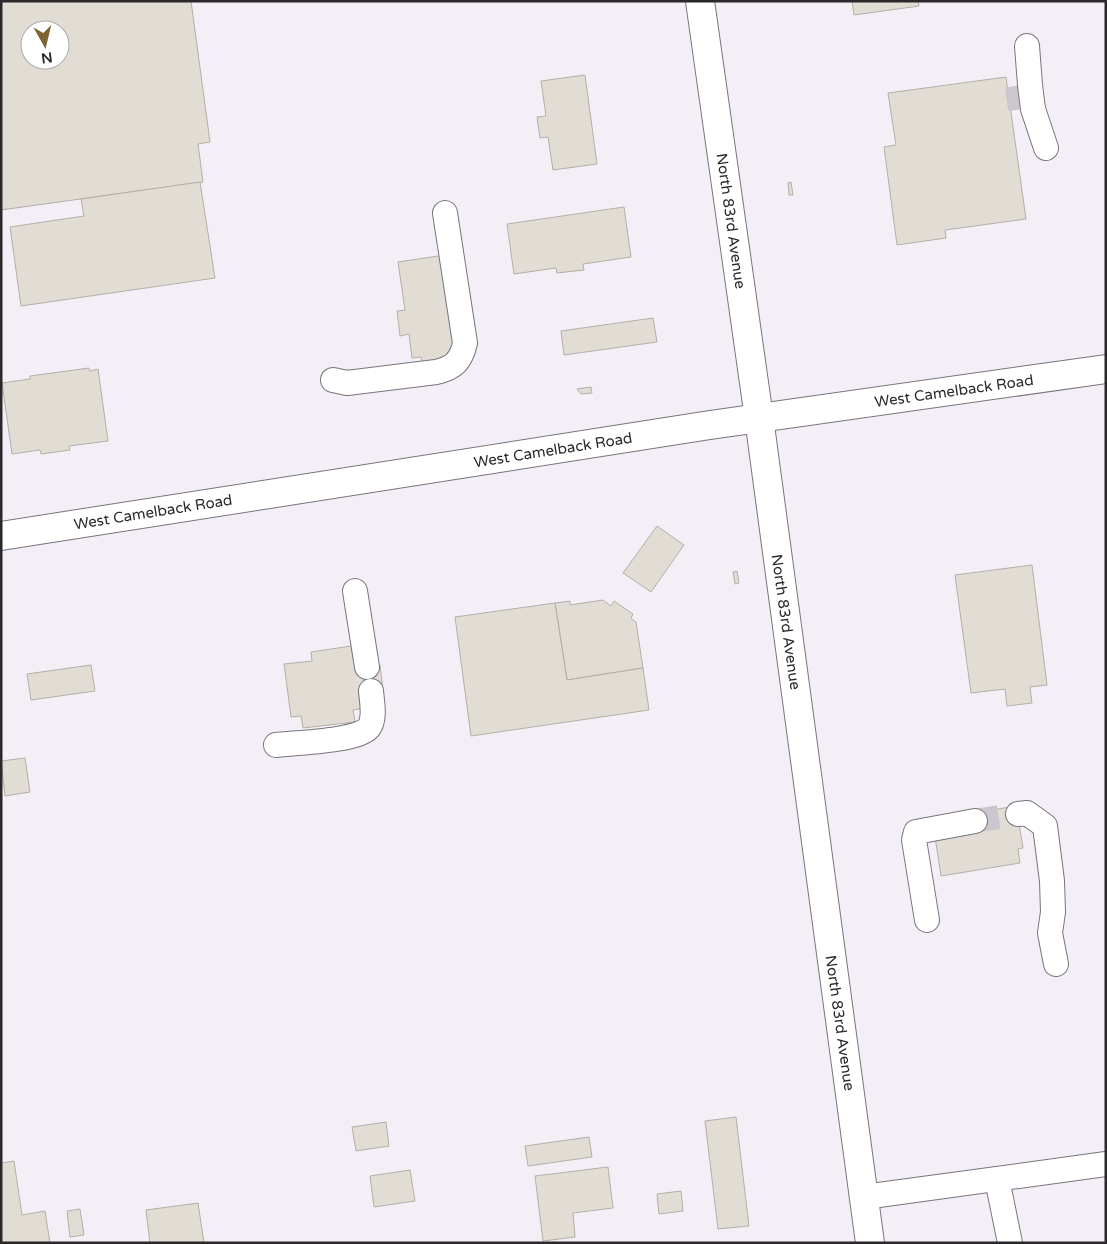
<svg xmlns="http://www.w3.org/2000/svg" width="1107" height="1244" font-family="'Varela Round',sans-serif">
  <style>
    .building { fill: #e1ddd5; stroke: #b3afa8; fill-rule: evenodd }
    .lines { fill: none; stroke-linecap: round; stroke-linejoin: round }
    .minor-tunnel { stroke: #ccc7ce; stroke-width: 24; stroke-dasharray: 24 12; stroke-linecap: butt }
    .minor-casing { stroke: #79747b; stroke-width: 26 }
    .major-casing { stroke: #79747b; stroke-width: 30 }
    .minor { stroke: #fff; stroke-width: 24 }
    .major { stroke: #fff; stroke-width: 28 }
    .labels { text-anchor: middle; stroke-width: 5; stroke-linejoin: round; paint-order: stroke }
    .street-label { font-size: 15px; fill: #2a282b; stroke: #fff }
  </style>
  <rect width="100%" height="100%" fill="#f4eff7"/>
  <g class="building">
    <path d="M1,1h190l19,141 -12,2 5,38 -202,28zM30,30h30v30h-30z"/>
    <path d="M852,1h66l1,5 -65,9z"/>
    <path d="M585,75l12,89 -44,6 -5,-33 -8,1 -3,-21 9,-1 -5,-35z"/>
    <path d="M1006,77l20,142 -81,11 1,8 -49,7 -13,-98 12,-2 -8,-52z"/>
    <path d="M1028,85l3,22 -20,3 -3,-22z"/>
    <path d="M200,182l15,96 -194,28 -11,-79 74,-11 -3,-17z"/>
    <path d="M791,182l2,13h-4l-1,-12z"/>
    <path d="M624,207l7,50 -48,7 1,6 -27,3 -1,-5 -42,6 -7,-50z"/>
    <path d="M445,255l14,97 -12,1 1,7 -26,3 -1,-6 -9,1 -3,-24 -9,2 -3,-25 8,-1 -7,-48z"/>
    <path d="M653,318l4,24 -93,13 -3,-24z"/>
    <path d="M89,368l1,3 8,-2 10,72 -39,5 1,4 -29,4 -1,-4 -28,4 -10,-71 28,-4v-3z"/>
    <path d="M591,387l1,6 -11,1 -4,-5z"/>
    <path d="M657,526l27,19 -33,47 -28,-19z"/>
    <path d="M1032,565l15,120 -17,2 2,16 -25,3 -2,-17 -34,4 -16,-118z"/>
    <path d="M737,571l2,12 -4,1 -2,-12z"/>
    <path d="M603,600l8,6 3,-5 19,13 -2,4 5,4 7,46 -76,12 -12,-77 15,-2v4z"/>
    <path d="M555,603l12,77 76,-12 6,42 -178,26 -16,-119z"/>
    <path d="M351,646l4,22 25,-3 3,25 -20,3 2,15 -12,2 2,12 -52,6 -2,-12 -10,1 -7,-53 28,-3 -1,-9z"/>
    <path d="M91,665l4,26 -64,9 -4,-26z"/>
    <path d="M25,758l5,34 -25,4 -4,-35z"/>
    <path d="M1016,806l7,42 -5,1 2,14 -79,13 -6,-39 38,-24z"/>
    <path d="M736,1117l13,109 -31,3 -13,-108z"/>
    <path d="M386,1122l3,24 -33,5 -4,-24z"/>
    <path d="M589,1137l3,20 -64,9 -3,-20z"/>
    <path d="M14,1161l8,54 23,-4 5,32h-49v-80z"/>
    <path d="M608,1167l5,41 -40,5 2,24 -32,4 -8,-65z"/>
    <path d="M410,1170l5,31 -41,6 -4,-31z"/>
    <path d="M681,1191l2,20 -24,3 -2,-20z"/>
    <path d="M198,1203l6,40h-54l-4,-33z"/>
    <path d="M80,1209l4,26 -14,2 -3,-26z"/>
  </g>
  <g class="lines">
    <g class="minor-tunnel">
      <path d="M1017,86l3,23"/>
      <path d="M975,821l43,-7"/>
    </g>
    <defs>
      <g id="minor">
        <path d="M1027,46l3,39 3,24 13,39"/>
        <path d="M333,380l14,3 89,-11c18,-4 25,-11 29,-29l-20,-130"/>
        <path d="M355,591l12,76"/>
        <path d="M276,745c17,-2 87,-4 94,-19 5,-10 2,-24 1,-35"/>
        <path d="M1018,814l9,-1 18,13 7,55 1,31 -3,21 6,31"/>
        <path d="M927,920l-13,-80 2,-8 59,-11"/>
        <path d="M997,1179l13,64"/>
        <path d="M864,1197l242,-33"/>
      </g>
      <g id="major">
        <path d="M700,1l59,417 111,825"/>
        <path d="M1,536l709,-111 396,-56"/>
      </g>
    </defs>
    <use href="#minor" class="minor-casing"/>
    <use href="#major" class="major-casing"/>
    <use href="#minor" class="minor"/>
    <use href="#major" class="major"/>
  </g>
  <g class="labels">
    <g class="street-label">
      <text transform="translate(731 221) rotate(82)" y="5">North 83rd Avenue</text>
      <text transform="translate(954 391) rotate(-8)" y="5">West Camelback Road</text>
      <text transform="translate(553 450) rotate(-9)" y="5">West Camelback Road</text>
      <text transform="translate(153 512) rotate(-9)" y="5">West Camelback Road</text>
      <text transform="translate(786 622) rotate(82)" y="5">North 83rd Avenue</text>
      <text transform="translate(840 1023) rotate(82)" y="5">North 83rd Avenue</text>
    </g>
  </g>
  <rect width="1107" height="1244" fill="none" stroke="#2a282b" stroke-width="5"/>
  <g transform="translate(45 45) rotate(172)"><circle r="24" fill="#ffffff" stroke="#aaa9aa"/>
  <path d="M0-4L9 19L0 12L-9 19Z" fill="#7d6234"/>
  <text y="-8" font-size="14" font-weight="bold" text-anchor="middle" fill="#2a282b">N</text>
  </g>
</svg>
